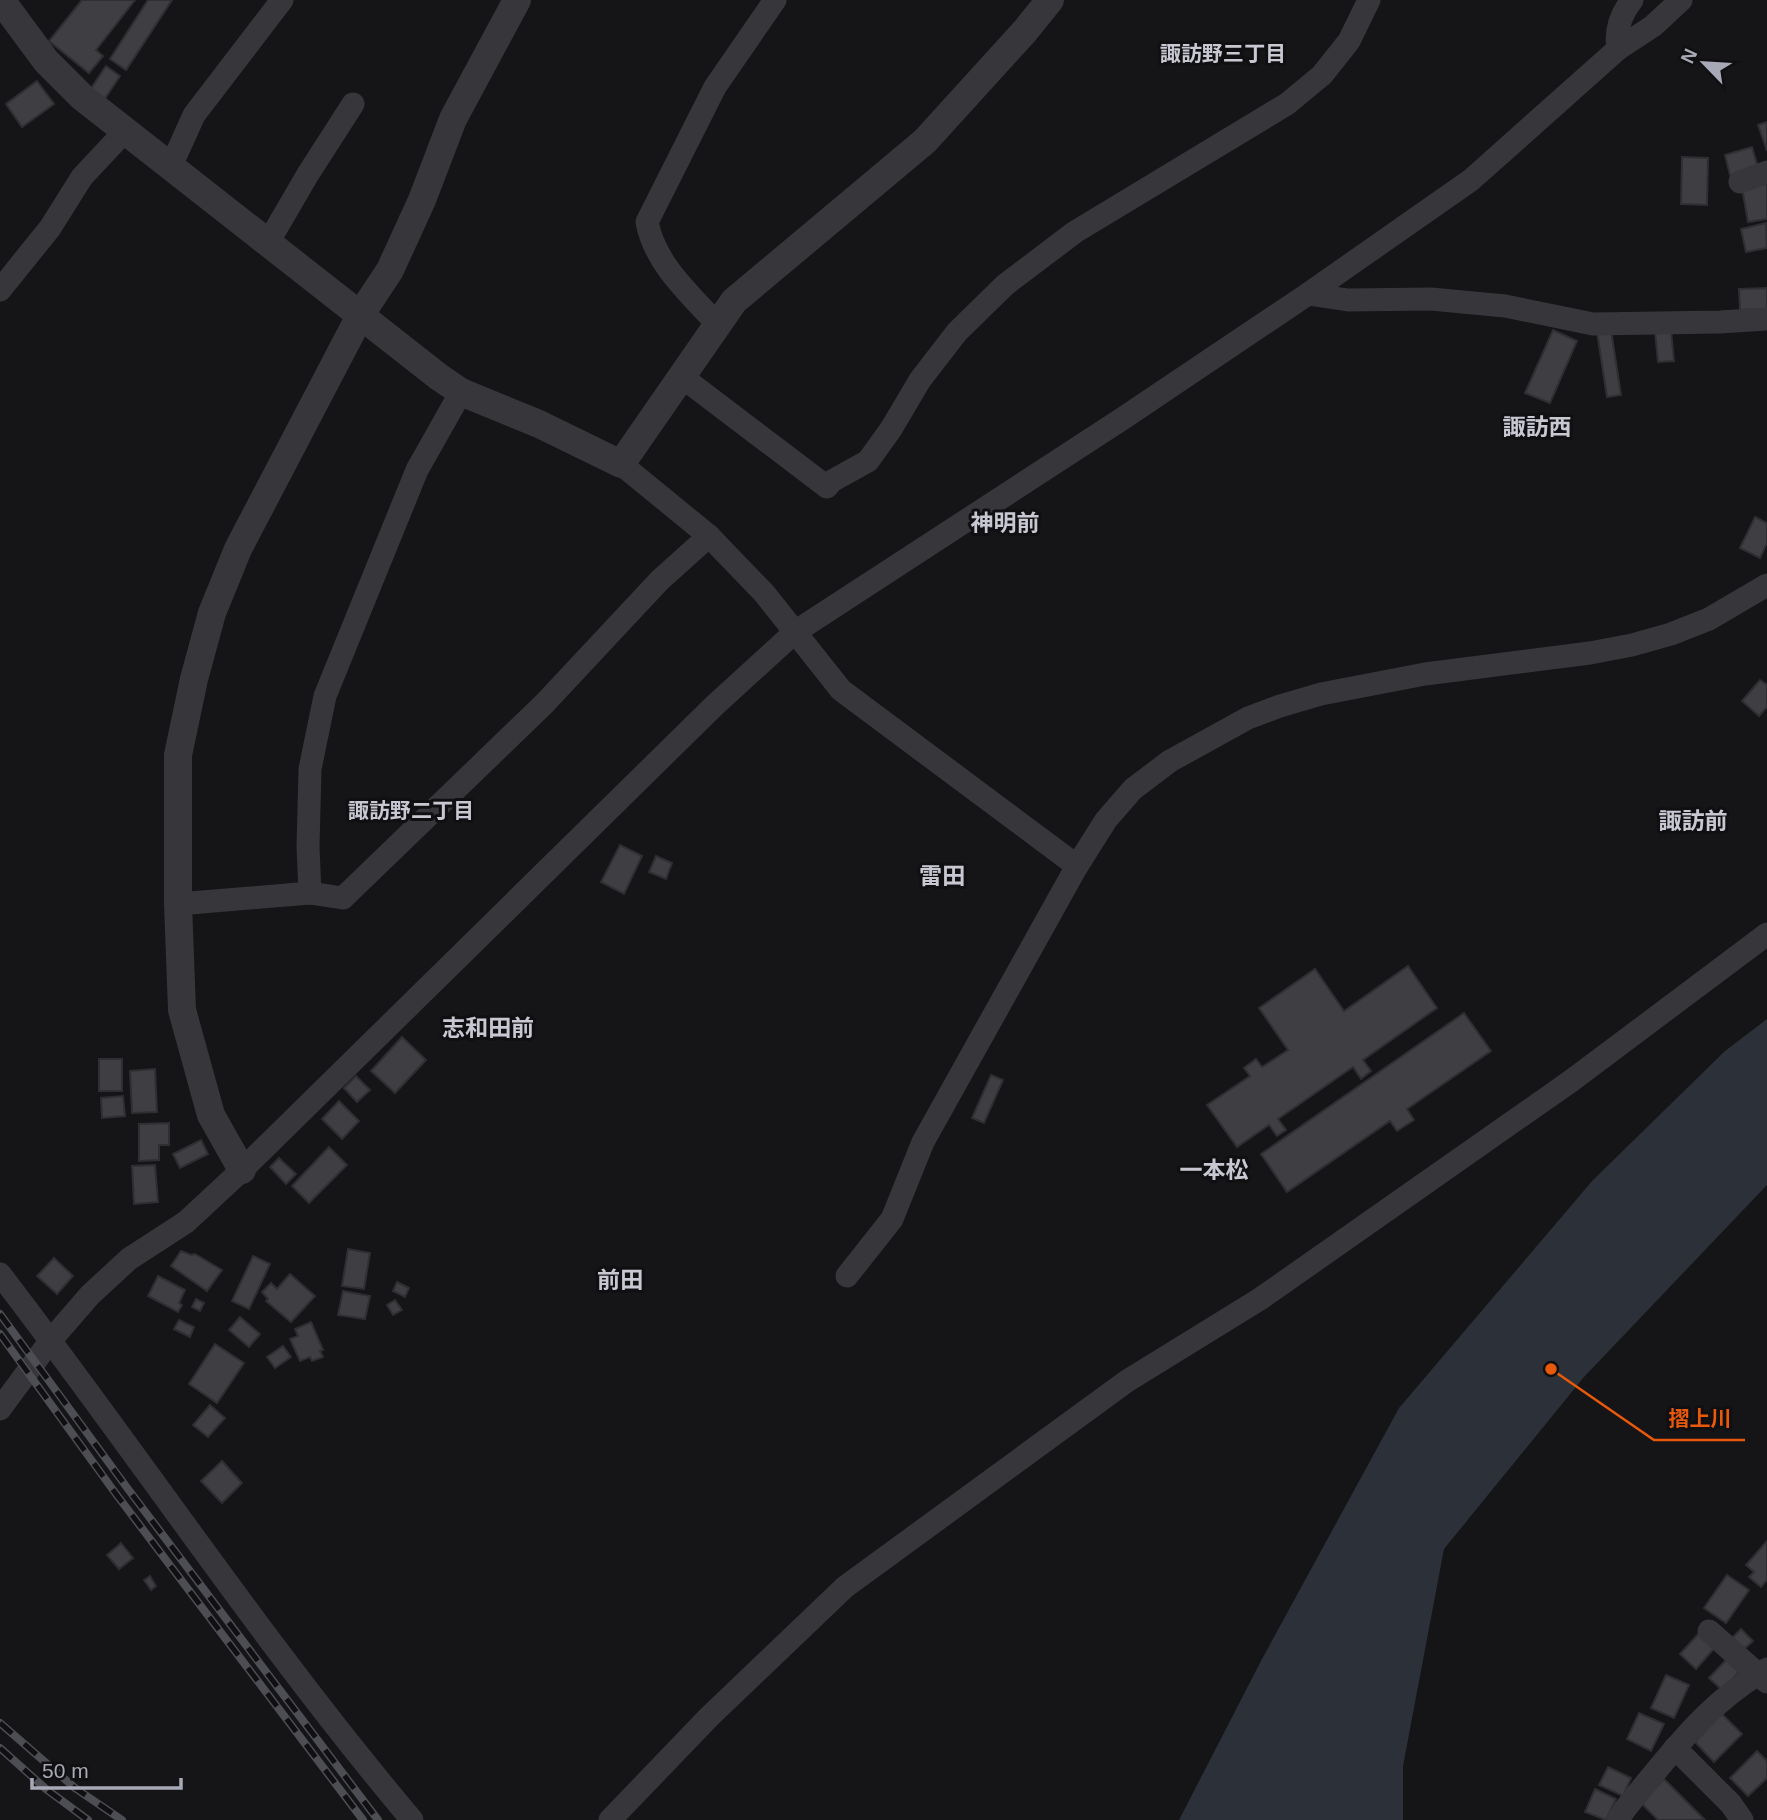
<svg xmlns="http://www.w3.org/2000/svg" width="1767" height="1820" font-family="Helvetica,'Noto Sans JP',sans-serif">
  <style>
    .water { fill: #2b3039 }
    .building { fill: #3f3e43; stroke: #2f2e32; stroke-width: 2 }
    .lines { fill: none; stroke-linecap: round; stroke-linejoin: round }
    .minor { stroke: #36363b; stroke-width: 23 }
    .tertiary { stroke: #36363b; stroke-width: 28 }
    .rail-casing { stroke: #4d4d54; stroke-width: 8 }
    .rail { stroke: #100f11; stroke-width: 5; stroke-dasharray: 16; stroke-linecap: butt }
    .labels { text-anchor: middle; stroke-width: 6; stroke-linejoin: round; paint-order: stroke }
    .neighbourhood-label { font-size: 21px; font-weight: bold; fill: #c8c8d2; stroke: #100f11 }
    .quarter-label { font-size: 23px; font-weight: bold; fill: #c8c8d2; stroke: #100f11 }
    .leader { fill: none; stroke: #e8590c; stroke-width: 2.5 }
    .callout-dot { fill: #e8590c; stroke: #100f11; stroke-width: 2.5 }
    .callout-label { font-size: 21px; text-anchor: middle; font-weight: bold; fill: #e8590c; stroke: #100f11; stroke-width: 6; stroke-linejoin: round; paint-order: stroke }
  </style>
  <rect width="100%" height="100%" fill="#151416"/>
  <path class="water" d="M1767,1019v166l-183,192 -140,172 -41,217v54h-224l83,-161 137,-251 194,-228 132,-129z"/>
  <g class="building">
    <path d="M82,0h53l-39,50 7,6 -14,17 -40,-32z"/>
    <path d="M148,0h24l-46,70 -16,-11z"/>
    <path d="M106,66l14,10 -16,24 -14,-10z"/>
    <path d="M37,81l17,23 -32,23 -16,-23z"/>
    <path d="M1767,122v29l-9,-26z"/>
    <path d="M1752,147l7,24 -28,8 -6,-24z"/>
    <path d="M1682,157l26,1 -1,47 -26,-1z"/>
    <path d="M1767,184v35l-19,3 -6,-34z"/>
    <path d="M1766,223l1,25 -21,4 -5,-23z"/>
    <path d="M1767,288v21l-27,1 -1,-21z"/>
    <path d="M1553,330l24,11 -27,62 -25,-10z"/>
    <path d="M1611,330l10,65 -14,2 -10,-65z"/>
    <path d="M1671,330l3,31 -16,1 -3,-30z"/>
    <path d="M1755,517l12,6v20l-7,15 -20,-10z"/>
    <path d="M1760,680l7,5v22l-8,9 -17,-15z"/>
    <path d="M620,845l22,11 -18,38 -23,-12z"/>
    <path d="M656,856l16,7 -6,16 -17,-7z"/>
    <path d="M1408,966l29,42 -74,52 8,11 -10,8 -8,-12 -75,52 8,11 -9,6 -8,-11 -32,22 -30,-42 43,-29 -6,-8 12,-9 6,8 26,-17 -29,-42 56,-39 29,42z"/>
    <path d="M1464,1013l27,38 -84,58 7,11 -17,11 -7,-10 -103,71 -26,-38z"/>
    <path d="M402,1037l24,23 -31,33 -24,-22z"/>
    <rect x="99" y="1059" width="23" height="32"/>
    <path d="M155,1069l2,43 -25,1 -2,-42z"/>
    <path d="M991,1075l12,5 -19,43 -12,-5z"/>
    <path d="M356,1076l14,14 -13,12 -13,-14z"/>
    <path d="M123,1096l2,20 -23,2 -1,-20z"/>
    <path d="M339,1101l20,20 -17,18 -20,-20z"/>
    <path d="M169,1123v22h-10v15l-20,1v-37z"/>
    <path d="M201,1140l7,14 -28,14 -7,-14z"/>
    <path d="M329,1147l18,18 -38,38 -17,-17z"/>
    <path d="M279,1158l17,16 -10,10 -16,-17z"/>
    <path d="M155,1165l3,37 -24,2 -2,-38z"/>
    <path d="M348,1249l22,4 -6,36 -22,-3z"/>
    <path d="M181,1251l10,4 4,-1 27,16 -15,21 -36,-25z"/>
    <path d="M253,1256l17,8 -21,45 -17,-8z"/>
    <path d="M54,1258l19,18 -16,18 -20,-18z"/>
    <path d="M290,1274l25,22 -24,26 -25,-21 2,-2 -6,-7 9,-9 6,6z"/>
    <path d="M158,1276l27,14 -6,13 3,2 -4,7 -30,-16z"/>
    <path d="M397,1282l12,6 -4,9 -12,-6z"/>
    <path d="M343,1291l27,5 -5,23 -27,-4z"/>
    <path d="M196,1299l8,4 -4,8 -8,-4z"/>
    <path d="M395,1300l7,10 -9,5 -6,-10z"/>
    <path d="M240,1317l20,17 -11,13 -20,-17z"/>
    <path d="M179,1320l15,7 -4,10 -16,-8z"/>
    <path d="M311,1322l12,28 -3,1 3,6 -11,4 -2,-4 -10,4 -10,-22 8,-3 -3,-7z"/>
    <path d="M215,1344l29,19 -27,40 -28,-19z"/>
    <path d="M283,1346l8,11 -16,11 -8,-11z"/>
    <path d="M210,1405l15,13 -17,19 -15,-12z"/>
    <path d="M222,1461l20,22 -20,20 -21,-22z"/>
    <path d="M1767,1541v39l-6,7 -12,-10 5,-5 -8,-7z"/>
    <path d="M121,1543l12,15 -14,11 -12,-14z"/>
    <path d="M1727,1575l22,15 -23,33 -22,-15z"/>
    <path d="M150,1576l6,10 -5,4 -7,-10z"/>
    <path d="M1741,1629l12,12 -11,10 -11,-12z"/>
    <path d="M1702,1630l16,14 -22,25 -16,-15z"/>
    <path d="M1726,1660l13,12 -17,18 -13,-12z"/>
    <path d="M1666,1675l23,10 -15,33 -23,-10z"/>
    <path d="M1639,1713l25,11 -13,27 -24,-12z"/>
    <path d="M1721,1713l21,21 -28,28 -19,-20z"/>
    <path d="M1757,1751l10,10v17l-19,18 -18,-18z"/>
    <path d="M1608,1767l23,11 -8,18 -24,-11z"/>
    <path d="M1664,1779l41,41h-47l-17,-17z"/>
    <path d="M1595,1789l21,10 -10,21 -21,-8z"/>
  </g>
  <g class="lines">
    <g class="minor">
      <path d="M1618,49c-3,-18 3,-35 14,-49"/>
      <path d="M171,166l23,-51 88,-115"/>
      <path d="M1740,182l27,-10"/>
      <path d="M269,241l39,-67 45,-70"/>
      <path d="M0,290l50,-62 32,-51 44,-47"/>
      <path d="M1308,294l40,6 83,-1 74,7 88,18 127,-2 47,-3"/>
      <path d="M717,324c-28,-31 -62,-60 -70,-102l68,-135 60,-87"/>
      <path d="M682,377l145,110 5,-6 36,-20 23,-32 29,-49 37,-48 48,-47 70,-53 212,-128 35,-29 27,-34 20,-41"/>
      <path d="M621,464l88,72 55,57 77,97 236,176"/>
      <path d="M310,893l-2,-46 2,-78 15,-73 92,-226 44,-78"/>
      <path d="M178,904l132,-11 33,5 201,-194 116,-124 49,-44"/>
      <path d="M0,1274c139,181 265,372 412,546"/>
      <path d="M847,1276l45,-57 31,-77 154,-276 29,-46 27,-31 37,-28 78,-43 32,-12 41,-12 104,-20 165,-21 42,-8 39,-11 38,-15 58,-34"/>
      <path d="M0,1409l51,-69 39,-45 39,-36 57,-37 56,-52 473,-465 80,-73 327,-213 186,-125 163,-114 147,-131 35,-23 28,-26"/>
      <path d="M1709,1631l58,51"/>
      <path d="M1675,1748l56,56 11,16"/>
      <path d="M610,1820l99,-103 136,-130 282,-206 133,-82 311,-218 196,-147"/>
      <path d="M1618,1820l7,-11c42,-51 83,-108 142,-140"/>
    </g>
    <g class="tertiary">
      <path d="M1,0l45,61 36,36 357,280 22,15 78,32 82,40 113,-163 191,-160 100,-110 25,-31"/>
      <path d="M242,1170l-31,-55 -29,-105 -4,-106v-149l16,-76 18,-66 26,-64 123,-235 29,-44 32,-70 31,-81 64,-119"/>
    </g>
    <defs>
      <g id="rail">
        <path d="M0,1314l128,175 250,331"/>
        <path d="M0,1334l116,160 247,326"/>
        <path d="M0,1723l75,65 47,32"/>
        <path d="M0,1748l46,41 42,31"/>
      </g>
    </defs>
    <use href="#rail" class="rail-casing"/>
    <use href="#rail" class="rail"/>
  </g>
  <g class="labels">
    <g class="neighbourhood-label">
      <text x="1223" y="61">諏訪野三丁目</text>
      <text x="411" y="818">諏訪野二丁目</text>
    </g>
    <g class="quarter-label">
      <text x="1537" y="435">諏訪西</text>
      <text x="1005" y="531">神明前</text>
      <text x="1693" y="829">諏訪前</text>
      <text x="942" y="884">雷田</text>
      <text x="488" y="1036">志和田前</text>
      <text x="1214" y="1178">一本松</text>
      <text x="620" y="1288">前田</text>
    </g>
  </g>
  <path class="leader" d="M1551 1369L1654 1440H1745"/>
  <circle class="callout-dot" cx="1551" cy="1369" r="7"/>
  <g class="callout-label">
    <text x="1700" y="1426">摺上川</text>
  </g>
  <g transform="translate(1704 63) rotate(295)" stroke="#100f11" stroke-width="5" paint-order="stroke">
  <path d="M0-5L12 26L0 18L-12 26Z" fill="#a7a9b6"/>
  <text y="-10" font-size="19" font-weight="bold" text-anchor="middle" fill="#a7a9b6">N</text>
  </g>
  <path d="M32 1778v10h149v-10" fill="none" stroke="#a7a9b6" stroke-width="3.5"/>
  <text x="42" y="1778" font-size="21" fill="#a7a9b6" stroke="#100f11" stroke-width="5" paint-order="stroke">50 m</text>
</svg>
